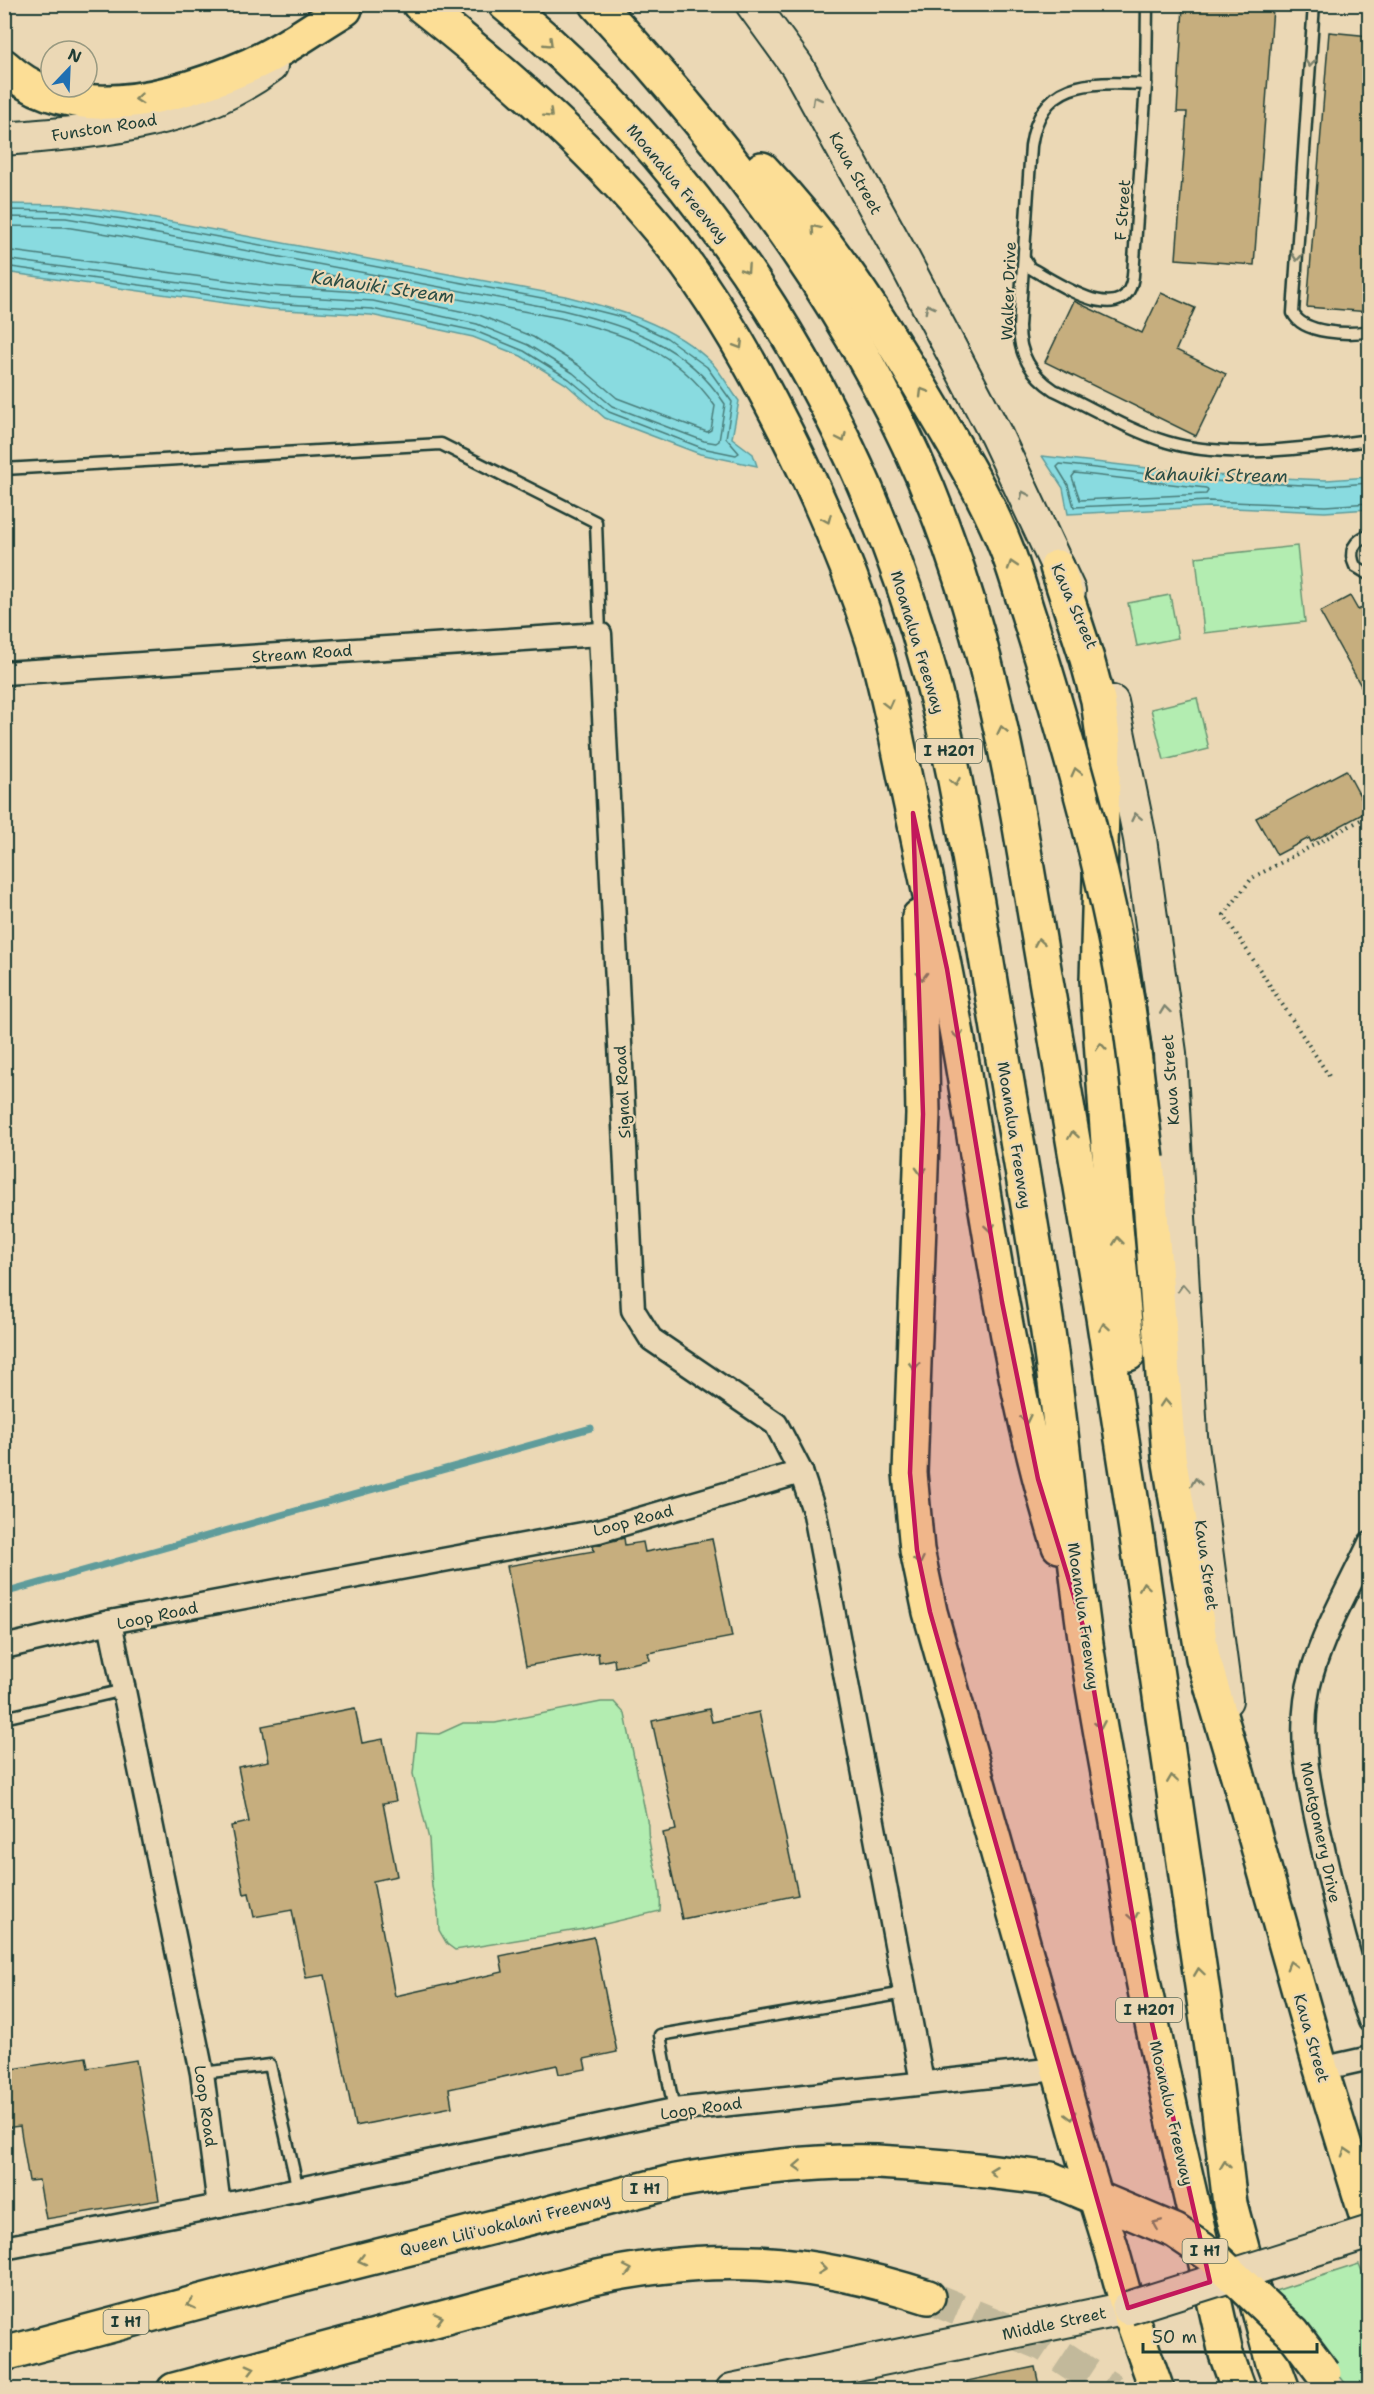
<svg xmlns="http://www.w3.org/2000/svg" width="1374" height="2394" font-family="'Shantell Sans',sans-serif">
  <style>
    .green { fill: #b3edb1; stroke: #699572; stroke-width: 1.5 }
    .water { fill: #89dbe0; stroke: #5f9c9b; stroke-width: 1.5 }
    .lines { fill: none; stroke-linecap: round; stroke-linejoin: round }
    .shore { stroke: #497c79; stroke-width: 1.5 }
    .stream { stroke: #5f9c9b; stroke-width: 7 }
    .building { fill: #c6ae7e; stroke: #1f3d34; stroke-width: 1.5 }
    .highway-tunnel { stroke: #c2b99b; stroke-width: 33; stroke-dasharray: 33 16; stroke-linecap: butt }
    .lane-casing { stroke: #1f3d34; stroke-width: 15 }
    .street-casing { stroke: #1f3d34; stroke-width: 27 }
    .secondary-casing { stroke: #1f3d34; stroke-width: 36 }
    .primary-casing { stroke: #1f3d34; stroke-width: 38 }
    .highway-casing { stroke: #1f3d34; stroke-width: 38 }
    .path { stroke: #1f3d34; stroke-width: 4; stroke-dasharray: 1.5 4.5; stroke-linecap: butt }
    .lane { stroke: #ebd8b5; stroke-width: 10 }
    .street { stroke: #ebd8b5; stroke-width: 22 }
    .secondary { stroke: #ebd8b5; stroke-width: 32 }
    .primary { stroke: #fcde96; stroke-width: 33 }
    .highway { stroke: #fcde96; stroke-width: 33 }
    .secondary-bridge-casing { stroke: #1f3d34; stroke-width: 36; stroke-linecap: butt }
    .highway-bridge-casing { stroke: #1f3d34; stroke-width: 38; stroke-linecap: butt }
    .secondary-bridge { stroke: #ebd8b5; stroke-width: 32 }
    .highway-bridge { stroke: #fcde96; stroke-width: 33 }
    .oneway { stroke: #828560 }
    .oneway2 { stroke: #7b836e }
    .marked { fill: #c2185b; fill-opacity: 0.2; stroke: #c2185b; stroke-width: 4.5; stroke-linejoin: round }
    .labels { text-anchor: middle; stroke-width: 4.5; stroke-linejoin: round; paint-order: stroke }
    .shield { fill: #ebd8b5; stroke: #5c6c5b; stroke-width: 1.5 }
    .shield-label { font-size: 15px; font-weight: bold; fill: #1f3d34 }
    .street-label { font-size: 16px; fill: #1f3d34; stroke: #ebd8b5 }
    .water-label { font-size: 18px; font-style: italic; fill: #2a4d45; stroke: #ebd8b5 }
  </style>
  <rect width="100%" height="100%" fill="#ebd8b5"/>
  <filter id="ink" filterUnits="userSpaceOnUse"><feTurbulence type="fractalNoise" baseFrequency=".0167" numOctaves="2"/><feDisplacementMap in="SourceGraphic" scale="12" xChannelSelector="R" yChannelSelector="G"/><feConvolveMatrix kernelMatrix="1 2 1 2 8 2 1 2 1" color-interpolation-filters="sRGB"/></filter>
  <g filter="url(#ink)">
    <g class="green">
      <path d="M1297,546l8,76 -101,11 -8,-76z"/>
      <path d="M1170,595l8,43 -41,8 -9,-43z"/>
      <path d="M1197,698l12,51 -45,11 -13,-51z"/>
      <path d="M601,1702h13l11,12 23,111c-1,30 15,53 12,86l-76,18 -129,21 -8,-6 -8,-14 -1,-18 -6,-25 -3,-48 -16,-65 4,-41 22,1 24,-11h32z"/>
      <path d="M1359,2264l10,24v101h-19l-78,-97z"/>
    </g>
    <g class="water">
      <path d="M5,204l62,1 57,8 441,83c51,13 108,28 147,67 10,11 18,26 27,38l-7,37 21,16 4,12 -57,-12 -95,-36 -39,-34 -45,-28 -48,-19 -102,-22 -103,-6 -263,-37z"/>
      <path d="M1042,456l168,19 117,5 42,-3v32l-44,3 -116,-5 -141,7 -5,-26z"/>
    </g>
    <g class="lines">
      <g class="shore">
        <path d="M4,210l62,1 57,8 440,83 59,15 45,21 40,29 25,35 -6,36 13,15 -3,2 -34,-7 -93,-36 -40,-33 -45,-28 -49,-20 -103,-22 -104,-6 -264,-37"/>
        <path d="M4,217l62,1 55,9 441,83c66,16 124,34 163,94l-6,37 -3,2 -12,-2 -92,-35 -39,-33 -45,-28 -51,-21 -104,-23 -104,-6 -265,-36"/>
        <path d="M4,226l61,1 55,9 440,82c64,16 116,31 155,88l-4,24 -4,2 -90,-34 -39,-33 -45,-28 -54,-22 -105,-22 -105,-7 -265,-36"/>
        <path d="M1075,473l131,15 2,3 -2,3 -126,6 -8,-23z"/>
        <path d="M1370,483l-43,3 -117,-5 -150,-17 -3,3 11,18 6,22 135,-6 116,5 45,-3"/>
      </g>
      <path class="stream" d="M4,1593l587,-165"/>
    </g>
    <g class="building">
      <path d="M1195,4l78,4 -19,257 -78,-6 11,-147h-10l6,-106z"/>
      <path d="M1329,32l41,4v276l-63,-5z"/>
      <path d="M1161,293l34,15 -19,42 50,24 -30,62 -151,-74 29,-61 68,32z"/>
      <path d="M1350,596l8,14 12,-7v99l-50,-90z"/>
      <path d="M1346,770l22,41 -57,31 -2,-4 -32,17 -21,-37z"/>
      <path d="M624,1538l1,7 18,-3 2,10 67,-13 20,98 -84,16 2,7 -35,7 -1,-8 -15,3 -1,-9 -72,13 -19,-100 87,-15 -1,-5z"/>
      <path d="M355,1708l7,35 21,-4 13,62 -13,2 14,73 -24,5 22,115 108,-24 -3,-16 94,-19 23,115 -33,7 2,10 -27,5 -2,-9 -108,24 3,18 -97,19 -30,-151 -19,3 -14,-68 -38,7 -5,-24 -5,1 -13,-68 18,-4 -11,-55 31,-6 -7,-35z"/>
      <path d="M709,1709l3,13 47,-10 39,183 -116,24 -19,-86 13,-3 -24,-109z"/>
      <path d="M86,2057l2,11 48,-8 23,140 -113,19 -7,-39 -10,1 -9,-55 -16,2v-41l5,-1 -3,-16z"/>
      <path d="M1035,2367l5,23h-73v-9z"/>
    </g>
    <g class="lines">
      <path class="highway-tunnel" d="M928,2297l116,48 68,45"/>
      <defs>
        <g id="lane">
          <path d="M1314,4l-21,309c10,21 56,22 77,18"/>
          <path d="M1146,84c-55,-2 -105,-6 -115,62l-12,181c0,28 12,48 35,63 37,17 74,40 113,52 60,18 141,6 203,-2"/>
          <path d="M1024,258l6,10c25,13 96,64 103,8l13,-192 1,-80"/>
          <path d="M4,469l437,-25 155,78 4,112"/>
          <path d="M1370,535c-16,5 -22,16 -15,31l15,9"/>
          <path d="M4,1718l120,-28"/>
          <path d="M202,2073l68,-8 28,125"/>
          <path d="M674,2110l-14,-75 245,-42"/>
        </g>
        <g id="street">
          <path d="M4,673l596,-39 33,676 18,29 125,85 25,48 14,42 107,568"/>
          <path d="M801,1472l-202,59 -489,91 92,451 17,133 455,-96 383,-41"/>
          <path d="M1370,1543c-20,43 -45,85 -58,130 -18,60 -1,120 12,180 13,57 26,113 46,168"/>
          <path d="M4,1647l106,-25"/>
          <path d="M1321,2069l49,-11"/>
          <path d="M4,2248l215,-42"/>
        </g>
        <g id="secondary">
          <path d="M752,4l45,62 107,194 92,175 73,156"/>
          <path d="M4,139c93,-8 190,-14 267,-73"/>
          <path d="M1112,702l28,137 30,214 21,383 35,264"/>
          <path d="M732,2390l396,-82"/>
        </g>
        <g id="primary">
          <path d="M1236,1769l85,300 49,159"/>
          <path d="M1128,2308l29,82"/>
        </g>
        <g id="highway">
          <path d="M419,4c93,74 182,152 256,245 37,48 68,100 96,154 40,76 76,156 102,238 15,49 24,101 35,151 21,96 41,192 57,289 26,156 47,314 94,465"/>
          <path d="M505,4c210,175 355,409 426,672 29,110 45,223 64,335 19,116 41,232 57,349 12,87 19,175 31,263 9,66 22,133 34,199 10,62 18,125 32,187 24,115 52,230 77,345l13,36"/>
          <path d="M597,4c141,153 270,321 344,518 36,95 59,193 77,293l85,502 33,213 77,532 17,142 43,159 10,27"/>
          <path d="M4,66c67,63 173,31 246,-1 33,-14 64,-38 95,-56"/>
          <path d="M762,169c67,70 118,150 167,233 29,49 60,100 80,153 8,22 14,44 21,65"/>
          <path d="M1057,567l30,92 11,41 6,44 -7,236 11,163 20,211"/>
          <path d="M919,917l4,197 -13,359 7,77 13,62 155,551"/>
          <path d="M1147,1159l22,298 34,201 33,111"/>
          <path d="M1111,2247l17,61"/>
          <path d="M4,2354l243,-65 429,-108c65,-11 135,-21 201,-19 58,3 116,9 174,17"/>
          <path d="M174,2390l414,-111c123,-27 220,-21 340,18"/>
        </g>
      </defs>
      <use href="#lane" class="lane-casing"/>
      <use href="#street" class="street-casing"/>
      <use href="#secondary" class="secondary-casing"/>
      <use href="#primary" class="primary-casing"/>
      <use href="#highway" class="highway-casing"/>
      <path class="path" d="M1329,1076l-105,-161 28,-37 118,-63"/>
      <use href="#lane" class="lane"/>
      <use href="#street" class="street"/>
      <use href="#secondary" class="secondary"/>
      <use href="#primary" class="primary"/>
      <use href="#highway" class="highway"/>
      <defs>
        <path id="secondary-bridge" d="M1128,2308l242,-76"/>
        <g id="highway-bridge">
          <path d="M1030,620c39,125 75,252 97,381 8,52 13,106 20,158"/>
          <path d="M1085,2163l26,84"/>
          <path d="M1051,2179l124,52 37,25 81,77 31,41"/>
        </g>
      </defs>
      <use href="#secondary-bridge" class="secondary-bridge-casing"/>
      <use href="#highway-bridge" class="highway-bridge-casing"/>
      <use href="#secondary-bridge" class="secondary-bridge"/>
      <use href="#highway-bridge" class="highway-bridge"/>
    </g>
    <defs><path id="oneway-chevron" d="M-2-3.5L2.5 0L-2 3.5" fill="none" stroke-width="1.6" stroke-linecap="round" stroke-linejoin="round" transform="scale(1.5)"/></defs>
    <g class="oneway">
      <use href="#oneway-chevron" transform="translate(549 43) rotate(44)"/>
      <use href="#oneway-chevron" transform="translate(139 99) rotate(175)"/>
      <use href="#oneway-chevron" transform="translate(549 114) rotate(45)"/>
      <use href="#oneway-chevron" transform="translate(815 229) rotate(-131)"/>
      <use href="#oneway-chevron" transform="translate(746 269) rotate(56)"/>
      <use href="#oneway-chevron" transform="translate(739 345) rotate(59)"/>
      <use href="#oneway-chevron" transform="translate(923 392) rotate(-121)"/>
      <use href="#oneway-chevron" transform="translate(842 438) rotate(65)"/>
      <use href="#oneway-chevron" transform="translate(827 519) rotate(67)"/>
      <use href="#oneway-chevron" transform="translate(1012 565) rotate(-108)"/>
      <use href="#oneway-chevron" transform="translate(888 704) rotate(76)"/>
      <use href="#oneway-chevron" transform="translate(1002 730) rotate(-102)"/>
      <use href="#oneway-chevron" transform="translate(1076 772) rotate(-104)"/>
      <use href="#oneway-chevron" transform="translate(955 782) rotate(79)"/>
      <use href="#oneway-chevron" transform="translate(1039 942) rotate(-100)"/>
      <use href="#oneway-chevron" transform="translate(922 976) rotate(89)"/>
      <use href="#oneway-chevron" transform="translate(958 1035) rotate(81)"/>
      <use href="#oneway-chevron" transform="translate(1101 1047) rotate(-94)"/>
      <use href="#oneway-chevron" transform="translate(1073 1135) rotate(-99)"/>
      <use href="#oneway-chevron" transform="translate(921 1171) rotate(92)"/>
      <use href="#oneway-chevron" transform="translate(990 1228) rotate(81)"/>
      <use href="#oneway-chevron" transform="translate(1118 1241) rotate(-96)"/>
      <use href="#oneway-chevron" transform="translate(1104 1327) rotate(-99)"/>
      <use href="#oneway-chevron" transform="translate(914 1366) rotate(92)"/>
      <use href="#oneway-chevron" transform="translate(1165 1403) rotate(-94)"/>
      <use href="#oneway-chevron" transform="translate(1026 1419) rotate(78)"/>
      <use href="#oneway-chevron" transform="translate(919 1561) rotate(79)"/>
      <use href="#oneway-chevron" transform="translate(1144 1586) rotate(-98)"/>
      <use href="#oneway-chevron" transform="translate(1100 1725) rotate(80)"/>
      <use href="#oneway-chevron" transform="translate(1172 1779) rotate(-98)"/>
      <use href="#oneway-chevron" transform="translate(1133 1917) rotate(80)"/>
      <use href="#oneway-chevron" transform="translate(1291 1965) rotate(-106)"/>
      <use href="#oneway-chevron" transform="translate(1199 1972) rotate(-98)"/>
      <use href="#oneway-chevron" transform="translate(1071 2116) rotate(74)"/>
      <use href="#oneway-chevron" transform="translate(1346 2152) rotate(-107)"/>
      <use href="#oneway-chevron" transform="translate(1225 2165) rotate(-97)"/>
      <use href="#oneway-chevron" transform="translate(798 2166) rotate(177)"/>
      <use href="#oneway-chevron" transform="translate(993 2171) rotate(-173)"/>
      <use href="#oneway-chevron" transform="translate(1157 2224) rotate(-157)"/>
      <use href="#oneway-chevron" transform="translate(362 2260) rotate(166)"/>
      <use href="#oneway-chevron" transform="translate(822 2269) rotate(7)"/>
      <use href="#oneway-chevron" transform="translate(628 2270) rotate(-12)"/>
      <use href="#oneway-chevron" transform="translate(191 2304) rotate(165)"/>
      <use href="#oneway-chevron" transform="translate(439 2318) rotate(-15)"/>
      <use href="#oneway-chevron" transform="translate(251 2369) rotate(-15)"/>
    </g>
    <g class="oneway2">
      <use href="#oneway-chevron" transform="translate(1310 63) rotate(94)"/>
      <use href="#oneway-chevron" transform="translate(816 100) rotate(-119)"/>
      <use href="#oneway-chevron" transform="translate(1297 257) rotate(94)"/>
      <use href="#oneway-chevron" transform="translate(929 308) rotate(-118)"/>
      <use href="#oneway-chevron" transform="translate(1024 495) rotate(-115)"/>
      <use href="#oneway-chevron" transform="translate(1136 817) rotate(-102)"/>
      <use href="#oneway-chevron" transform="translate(1165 1010) rotate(-97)"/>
      <use href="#oneway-chevron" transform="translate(1183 1288) rotate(-93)"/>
      <use href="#oneway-chevron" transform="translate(1196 1482) rotate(-96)"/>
    </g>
  </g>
  <path class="marked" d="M913,813l34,156 55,333 36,177 45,147 64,375 63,281 -82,26 -198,-696 -13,-62 -7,-77 13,-359z"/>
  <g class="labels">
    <g class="shield">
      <rect x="916" y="739" width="66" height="24" rx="4.5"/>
      <rect x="1116" y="1998" width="66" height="24" rx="4.5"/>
      <rect x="622.5" y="2177" width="45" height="24" rx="4.5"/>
      <rect x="1182.5" y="2239" width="45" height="24" rx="4.5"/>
      <rect x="103.5" y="2310" width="45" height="24" rx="4.5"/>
    </g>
    <g class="shield-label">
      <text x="949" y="756">I H201</text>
      <text x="1149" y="2015">I H201</text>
      <text x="645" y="2194">I H1</text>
      <text x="1205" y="2256">I H1</text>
      <text x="126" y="2327">I H1</text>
    </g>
    <g class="street-label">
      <text transform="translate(104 127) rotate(-9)" y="6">Funston Road</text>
      <text transform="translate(856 173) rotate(61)" y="6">Kaua Street</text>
      <text transform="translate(678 183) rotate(50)" y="6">Moanalua Freeway</text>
      <text transform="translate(1122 210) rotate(-86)" y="6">F Street</text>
      <text transform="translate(1008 291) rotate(-88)" y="6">Walker Drive</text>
      <text transform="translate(1075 606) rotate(66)" y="6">Kaua Street</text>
      <text transform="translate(918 642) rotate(73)" y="6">Moanalua Freeway</text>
      <text transform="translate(302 653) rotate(-4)" y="6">Stream Road</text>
      <text transform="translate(1170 1080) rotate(-94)" y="6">Kaua Street</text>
      <text transform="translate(622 1092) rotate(-93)" y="6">Signal Road</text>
      <text transform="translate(1015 1135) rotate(81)" y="6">Moanalua Freeway</text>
      <text transform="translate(633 1520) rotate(-15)" y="6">Loop Road</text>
      <text transform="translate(1207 1565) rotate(82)" y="6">Kaua Street</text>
      <text transform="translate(157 1615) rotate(-12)" y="6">Loop Road</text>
      <text transform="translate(1084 1616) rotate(82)" y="6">Moanalua Freeway</text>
      <text transform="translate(1321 1832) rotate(78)" y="6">Montgomery Drive</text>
      <text transform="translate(1312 2038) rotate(74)" y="6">Kaua Street</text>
      <text transform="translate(206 2106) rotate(82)" y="6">Loop Road</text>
      <text transform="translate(701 2108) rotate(-8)" y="6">Loop Road</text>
      <text transform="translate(1172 2113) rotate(77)" y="6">Moanalua Freeway</text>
      <text transform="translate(505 2224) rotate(-14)" y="6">Queen Liliʻuokalani Freeway</text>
      <text transform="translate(1054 2323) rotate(-12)" y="6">Middle Street</text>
    </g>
    <g class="water-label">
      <text transform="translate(383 287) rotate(8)" y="6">Kahauiki Stream</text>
      <text transform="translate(1216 475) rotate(1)" y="6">Kahauiki Stream</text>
    </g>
  </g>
  <rect width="1374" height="2394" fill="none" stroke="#ebd8b5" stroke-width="24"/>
  <rect x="12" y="12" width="1350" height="2370" fill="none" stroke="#1f3d34" stroke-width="2" filter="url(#ink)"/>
  <g transform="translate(69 69) rotate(23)"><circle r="28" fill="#ebd8b5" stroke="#999a81" stroke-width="1.5"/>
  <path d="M0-4.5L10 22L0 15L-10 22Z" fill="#1f6fb2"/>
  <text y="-9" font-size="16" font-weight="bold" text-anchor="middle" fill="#1f3d34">N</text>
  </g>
  <path d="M1143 2343v9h174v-9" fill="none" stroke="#1f3d34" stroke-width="3"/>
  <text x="1152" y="2343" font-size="18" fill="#1f3d34" stroke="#ebd8b5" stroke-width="4.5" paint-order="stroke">50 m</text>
</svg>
